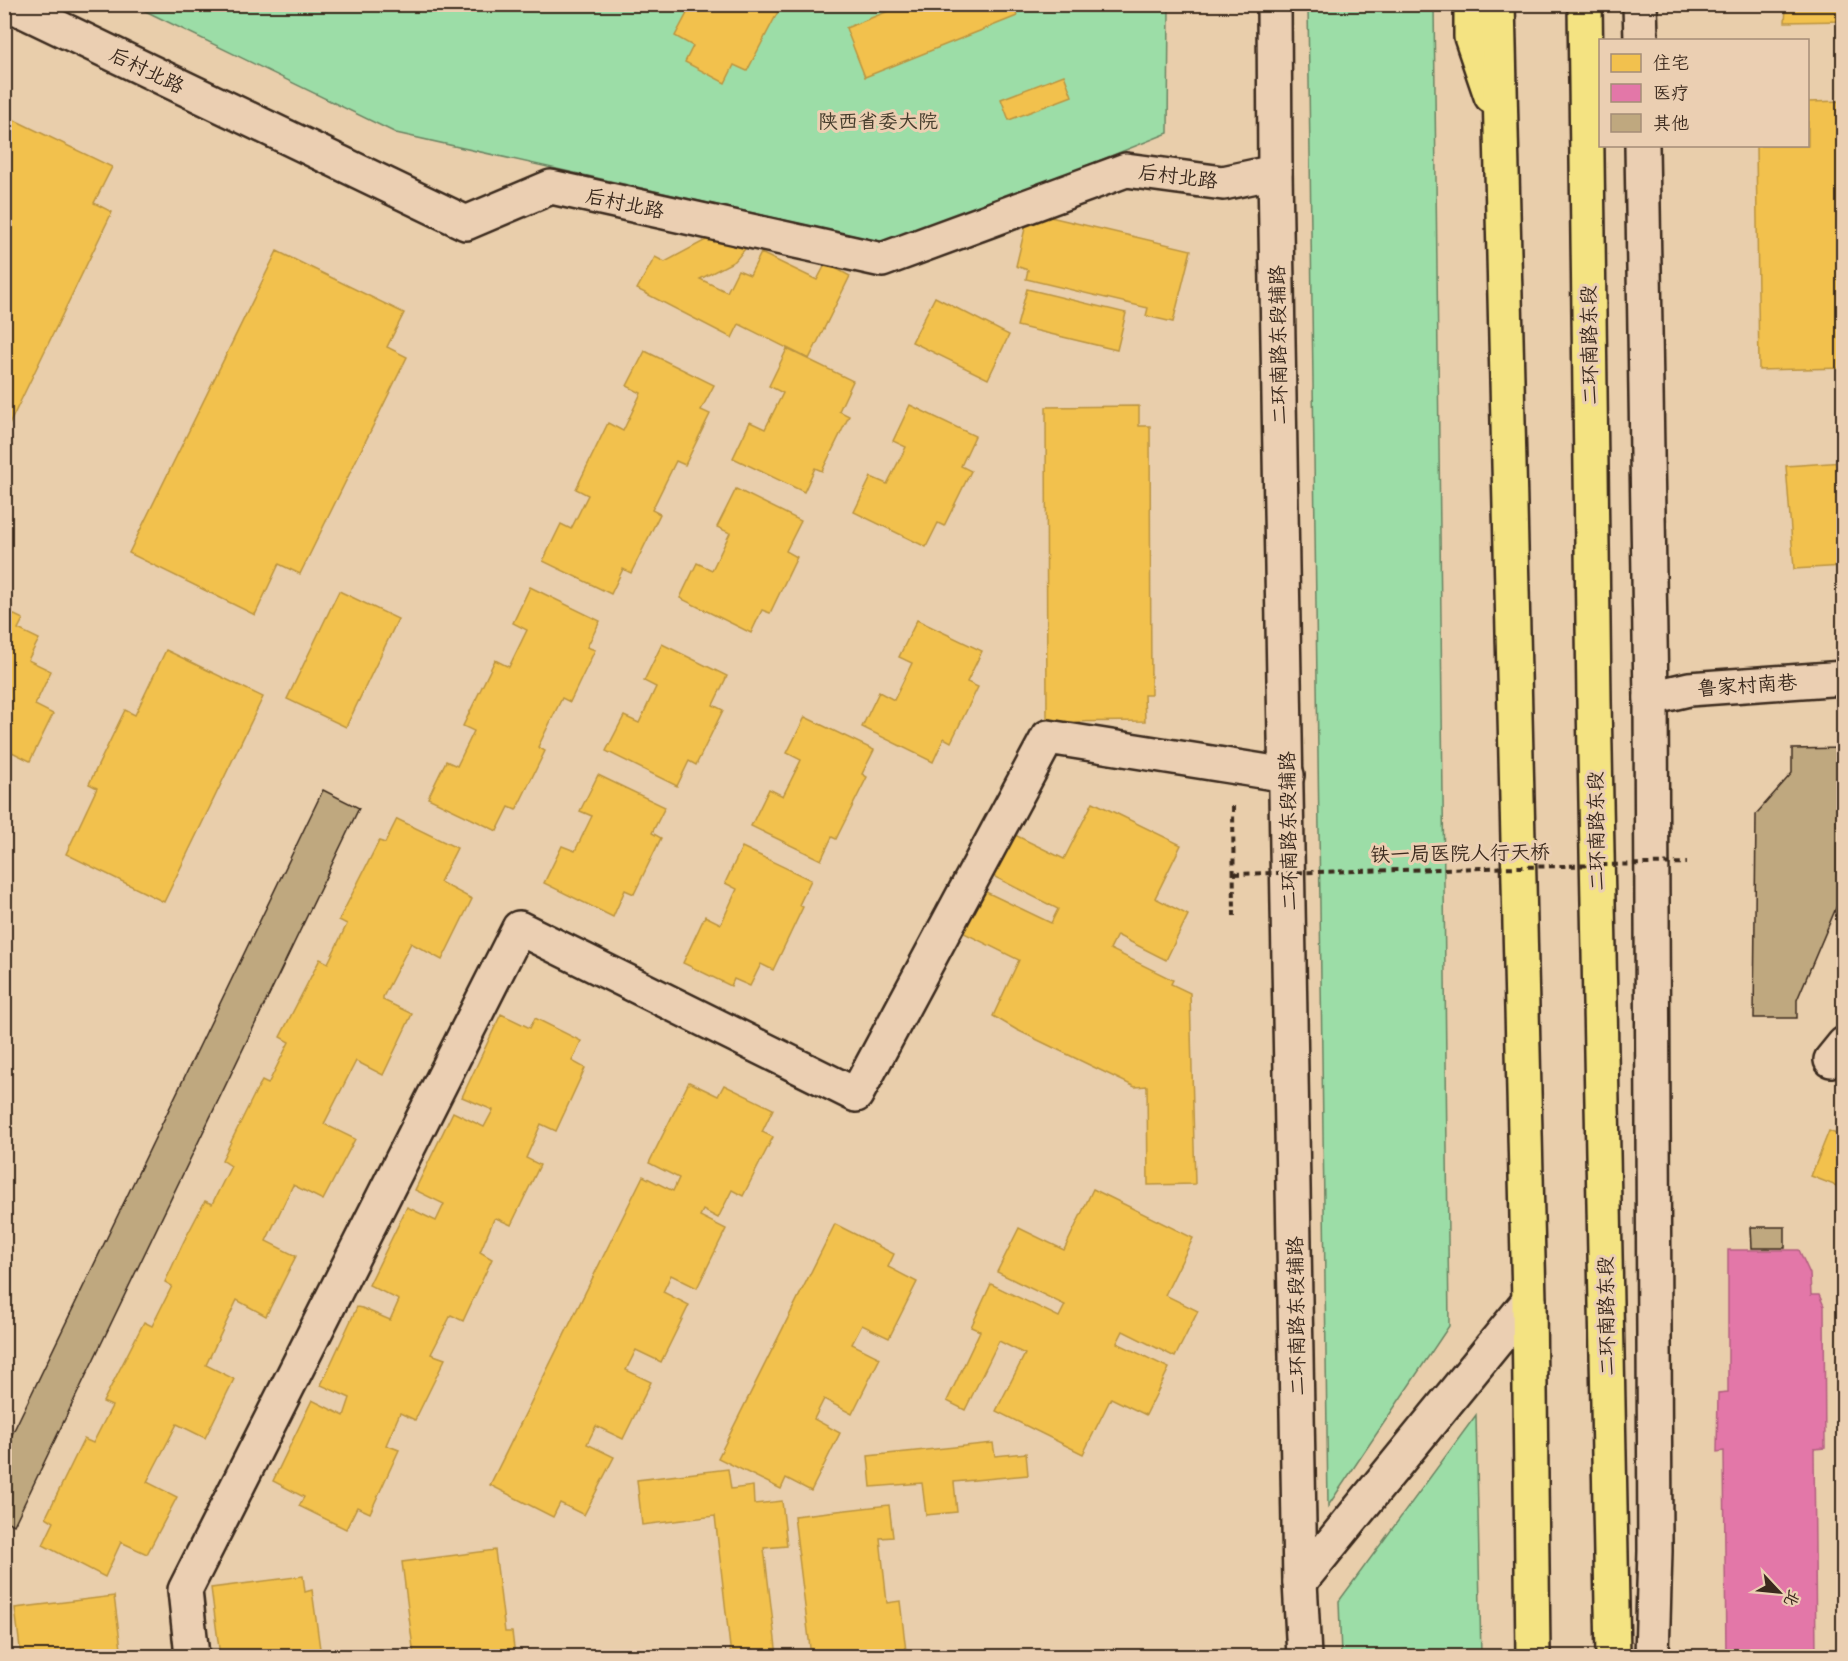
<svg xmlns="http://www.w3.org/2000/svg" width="1848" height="1661" font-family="'Patrick Hand','LXGW WenKai TC',sans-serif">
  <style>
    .green { fill: #9cdda7; stroke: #6c8462; stroke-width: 1.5 }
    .homes { fill: #f2c14e; stroke: #bb9440; stroke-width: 1.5 }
    .health { fill: #e377a8; stroke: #b1607f; stroke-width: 1.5 }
    .building { fill: #bfa87f; stroke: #3b2a1e; stroke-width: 1.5 }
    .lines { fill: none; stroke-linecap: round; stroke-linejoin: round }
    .street-casing { stroke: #3b2a1e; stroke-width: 38 }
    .secondary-casing { stroke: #3b2a1e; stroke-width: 38 }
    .highway-casing { stroke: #3b2a1e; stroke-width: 38 }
    .path { stroke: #3b2a1e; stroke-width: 4; stroke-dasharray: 6 4.5; stroke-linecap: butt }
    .street { stroke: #ebcfb2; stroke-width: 33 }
    .secondary { stroke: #ebcfb2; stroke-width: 33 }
    .highway { stroke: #f4e382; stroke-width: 33 }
    .path-bridge { stroke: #3b2a1e; stroke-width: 4; stroke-dasharray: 6 4.5; stroke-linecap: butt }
    .labels { text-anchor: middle; stroke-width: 6; stroke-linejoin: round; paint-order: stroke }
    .street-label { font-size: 20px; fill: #3b2a1e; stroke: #ebcfb2 }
    .park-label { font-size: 20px; fill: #453c2c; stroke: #ebcfb2 }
  </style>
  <rect width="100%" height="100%" fill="#e9ceab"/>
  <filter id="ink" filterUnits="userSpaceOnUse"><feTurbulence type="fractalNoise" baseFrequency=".0167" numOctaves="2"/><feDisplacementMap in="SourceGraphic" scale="12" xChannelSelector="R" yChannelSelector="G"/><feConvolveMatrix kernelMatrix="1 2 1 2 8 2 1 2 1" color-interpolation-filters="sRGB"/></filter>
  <g filter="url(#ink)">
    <g class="green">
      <path d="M133,5h1036l-1,128 -277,111 -495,-111z"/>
      <path d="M1308,5h126l15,1321 -121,180z"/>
      <path d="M1476,1415l5,241h-140l-2,-55z"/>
    </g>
    <g class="homes">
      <path d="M692,4h90l-35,67 -13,-6 -9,18 -40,-21 8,-16 -18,-10z"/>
      <path d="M906,4h107l4,12 -152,61 -19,-49z"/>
      <path d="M1764,4h80v17l-59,1 1,-14 -22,-1z"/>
      <path d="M1064,75l8,21 -63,24 -8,-21z"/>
      <path d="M1844,101v267l-85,2 -3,-224h52v-44z"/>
      <path d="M4,115l108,52 -18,36 18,9 -105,217 -3,-2z"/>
      <path d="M1029,212l162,38 -18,72 -27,-6 2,-8 -122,-29 2,-9 -12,-4z"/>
      <path d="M717,234l33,9 -15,18 -35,18 27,13 11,-22 12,5 11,-22 56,27 9,-17 24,13 -41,83 -70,-35 -7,14 -95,-49 18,-32 10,5z"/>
      <path d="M277,251l127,62 -17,34 20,10 -107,217 -21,-10 -24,51 -126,-62z"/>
      <path d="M1027,289l99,24 -9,37 -100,-24z"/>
      <path d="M935,297l74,38 -21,44 -76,-37z"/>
      <path d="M787,349l66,32 -14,30 10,5 -27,55 -7,-3 -11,24 -71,-34 17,-36 15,7 18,-36 -14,-7z"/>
      <path d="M645,351l69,34 -13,25 9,4 -25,51 -9,-4 -24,49 8,4 -29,59 -8,-4 -12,25 -68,-33 18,-37 10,5 17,-34 -12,-6 32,-66 15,8 18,-38 -14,-7z"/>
      <path d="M910,405l65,31 -14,30 10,5 -27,55 -6,-3 -12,24 -72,-35 17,-35 16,7 19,-37 -13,-6z"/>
      <path d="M1139,406v20h11l1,269h-7l1,26 -98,1 -1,-315z"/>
      <path d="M1844,462v104l-50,3 -8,-103z"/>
      <path d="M736,489l65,32 -15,30 11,6 -27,56 -8,-3 -11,23 -71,-35 17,-35 15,7 18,-37 -13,-6z"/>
      <path d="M530,587l70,34 -13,26 8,3 -25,52 -8,-4 -24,49 7,4 -29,59 -7,-3 -12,24 -69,-33 18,-37 11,5 17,-35 -11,-5 32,-66 14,7 18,-37 -14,-7z"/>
      <path d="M339,591l59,28 -52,108 -59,-28z"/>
      <path d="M4,610l19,9 -5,10 21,10 -11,21 23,11 -16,34 18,9 -23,47 -18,-9 -8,15z"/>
      <path d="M917,620l65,31 -15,31 11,5 -27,55 -7,-4 -11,24 -71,-35 17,-35 15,8 18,-37 -13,-6z"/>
      <path d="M662,644l65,32 -14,29 10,5 -27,55 -7,-4 -12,25 -71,-35 18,-35 15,7 17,-36 -12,-6z"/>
      <path d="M166,650l97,47 -99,205 -98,-48 31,-66 -8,-4 36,-74 10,5z"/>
      <path d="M805,717l69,33 -12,24 5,3 -31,62 -4,-2 -11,23 -70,-34 18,-37 14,7 18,-36 -14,-7z"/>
      <path d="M598,775l67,32 -13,26 9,5 -27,56 -9,-4 -12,27 -69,-34 18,-37 13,5 17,-35 -12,-5z"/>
      <path d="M1093,802l88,43 -26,53 33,17 -22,45 -49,-25 -7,14 63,31 -2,4 19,9 5,191 -47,1 -1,-99 -12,1 -118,-57 -24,-14 26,-56 -57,-28 20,-42 69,33 7,-14 -67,-34 20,-42 53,26z"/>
      <path d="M397,819l60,29 -17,34 32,17 -30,61 -31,-17 -28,54v3l29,14 -29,61 -27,-14 -32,63 31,15 -32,61 -30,-15 -27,56 30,15 -30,60 -29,-16 -31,65 28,14 -29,59 -28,-14 -23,44 -7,14 30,15 -30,57 -26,-12 -16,35 -62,-32 11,-23 -8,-5 38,-78 9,4 19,-37 -9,-4 41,-80 8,4 20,-40 -7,-4 19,-41 21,-40 7,3 19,-38 -9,-6 34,-69 6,-10 6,3 21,-42 -9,-5 40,-78 8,4 19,-39 -8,-4 40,-79 6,2z"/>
      <path d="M742,847l69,33 -12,25 4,2 -30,63 -12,-6 -11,22 -16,-7 -3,7 -48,-23 22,-47 16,8 16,-35 -12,-6z"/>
      <path d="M501,1014l29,14 5,-10 46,23 -9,20 13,7 -29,63 -15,-7 -15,34 14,7 -29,60 -15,-7 -2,1 -14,33 12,7 -29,62 -12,-6 -20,39 14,5 -30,61 -15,-7 -14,32 13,5 -29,63 -13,-6 -11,22 -47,-23 5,-9 -31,-16 39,-81 32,16 6,-18 -29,-13 36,-78 5,1 28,12 9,-20 -30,-15 38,-78 29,14 8,-17 -29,-14 38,-78 31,15 9,-17 -31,-13z"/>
      <path d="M689,1082l29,14 6,-11 49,24 -11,23 11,5 -30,59 -11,-6 -14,28 -15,-8 -3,6 26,13 -29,59 -26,-13 -8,17 26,13 -28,57 -25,-12 -10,20 25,12 -28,57 -27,-13 -9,18 27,13 -30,58 -24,-12 -7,14 -63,-32 153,-309 30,15 6,-13 -30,-15z"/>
      <path d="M1829,1131l15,6v52l-33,-13z"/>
      <path d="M1093,1189l100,49 -28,57 33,16 -23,46 -52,-26 -6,12 52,25 -23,47 -35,-17 -28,56 -87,-43 29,-57 -26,-13 -34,69 -18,-9 33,-70 -9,-4 20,-43 68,33 6,-12 -68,-33 22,-44 45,22z"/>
      <path d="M835,1224l59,30 -6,13 29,15 -28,56 -27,-13 -10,19 28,14 -28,56 -28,-15 -10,20 26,14 -29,58 -25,-13 -5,11 -63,-31z"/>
      <path d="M993,1443l2,13 31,-3 2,22 -74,7 3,30 -31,3 -4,-32 -51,4 -3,-31z"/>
      <path d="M728,1469l3,20 22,-3 1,18 28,-3 5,45 -23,2 13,108h-46l-16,-140 -73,9 -5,-45z"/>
      <path d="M889,1505l4,32 -13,1 7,65 13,-2 6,50 -13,1v4h-82l-17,-140z"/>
      <path d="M495,1550l10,82h7l3,24h-101l-12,-94z"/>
      <path d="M303,1576l2,16 7,-2 9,66h-101l-9,-68z"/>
      <path d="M114,1596l8,60h-101l-6,-48z"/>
    </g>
    <path class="health" d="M1728,1250h71l11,24 1,21h8l5,11 1,142 -11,1 2,207h-90l-2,-205 -7,1 1,-59 10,-1z"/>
    <g class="building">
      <path d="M1844,748v141l-47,111v18h-43l2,-204 36,-41v-24z"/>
      <path d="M323,790l36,18 -345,717 -10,-5v-69z"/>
      <path d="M1751,1227h34v21h-33z"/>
    </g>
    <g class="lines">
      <defs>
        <g id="street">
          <path d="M1651,698l38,-9 155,-11"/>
          <path d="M1831,1060l13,-16"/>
          <path d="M192,1656l-7,-66 334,-662 337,167 192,-358 239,38"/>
        </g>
        <g id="secondary">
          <path d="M9,4l457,219 85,-36 331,73 244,-90 97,13 52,-11"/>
          <path d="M1274,4l1,168 25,1410 4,74"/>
          <path d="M1640,4l1,36"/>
          <path d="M1642,146l9,552 4,853 -3,105"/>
          <path d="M1300,1582l229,-281"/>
        </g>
        <g id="highway">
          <path d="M1471,4v33l20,59"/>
          <path d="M1498,4l31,1297 4,355"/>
          <path d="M1585,4l9,697 19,955"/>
        </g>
      </defs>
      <use href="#street" class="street-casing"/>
      <use href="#secondary" class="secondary-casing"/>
      <use href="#highway" class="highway-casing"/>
      <path class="path" d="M1233,806l1,110"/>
      <use href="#street" class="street"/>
      <use href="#secondary" class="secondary"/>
      <use href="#highway" class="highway"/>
      <path class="path-bridge" d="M1234,874l453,-11"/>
    </g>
  </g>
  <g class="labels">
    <g class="street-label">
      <text transform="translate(147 70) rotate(26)" y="7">后村北路</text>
      <text transform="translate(1178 176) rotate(7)" y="7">后村北路</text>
      <text transform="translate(625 203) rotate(12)" y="7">后村北路</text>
      <text transform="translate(1278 345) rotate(-91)" y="7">二环南路东段辅路</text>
      <text transform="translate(1589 345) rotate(-91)" y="7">二环南路东段</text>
      <text transform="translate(1747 685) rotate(-4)" y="7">鲁家村南巷</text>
      <text transform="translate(1288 831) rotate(-91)" y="7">二环南路东段辅路</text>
      <text transform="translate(1596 831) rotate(-91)" y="7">二环南路东段</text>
      <text transform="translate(1460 853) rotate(-1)" y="7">铁一局医院人行天桥</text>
      <text transform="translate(1296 1316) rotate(-91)" y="7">二环南路东段辅路</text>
      <text transform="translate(1606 1316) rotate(-91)" y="7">二环南路东段</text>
    </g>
    <g class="park-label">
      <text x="878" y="128">陕西省委大院</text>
    </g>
  </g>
  <rect width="1848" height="1661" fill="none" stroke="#ebcfb2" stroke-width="24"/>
  <rect x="12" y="12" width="1824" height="1637" fill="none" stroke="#3b2a1e" stroke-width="2" filter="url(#ink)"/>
  <rect x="1599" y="39" width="210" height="108" fill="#ebcfb2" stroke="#a58d77" stroke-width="1.5"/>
  <rect x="1611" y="54" width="30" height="18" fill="#f2c14e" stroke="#a58d77" stroke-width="1.5"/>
  <text x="1653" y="69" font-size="18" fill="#3b2a1e">住宅</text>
  <rect x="1611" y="84" width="30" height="18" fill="#e377a8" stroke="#a58d77" stroke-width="1.5"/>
  <text x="1653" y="99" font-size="18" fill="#3b2a1e">医疗</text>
  <rect x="1611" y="114" width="30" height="18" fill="#bfa87f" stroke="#a58d77" stroke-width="1.5"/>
  <text x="1653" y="129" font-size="18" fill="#3b2a1e">其他</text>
  <g transform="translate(1779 1592) rotate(116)" stroke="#ebcfb2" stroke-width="4.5" paint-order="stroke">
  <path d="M0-4.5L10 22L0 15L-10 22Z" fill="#3b2a1e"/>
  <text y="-9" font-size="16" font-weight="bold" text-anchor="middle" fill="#3b2a1e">北</text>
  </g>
</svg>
